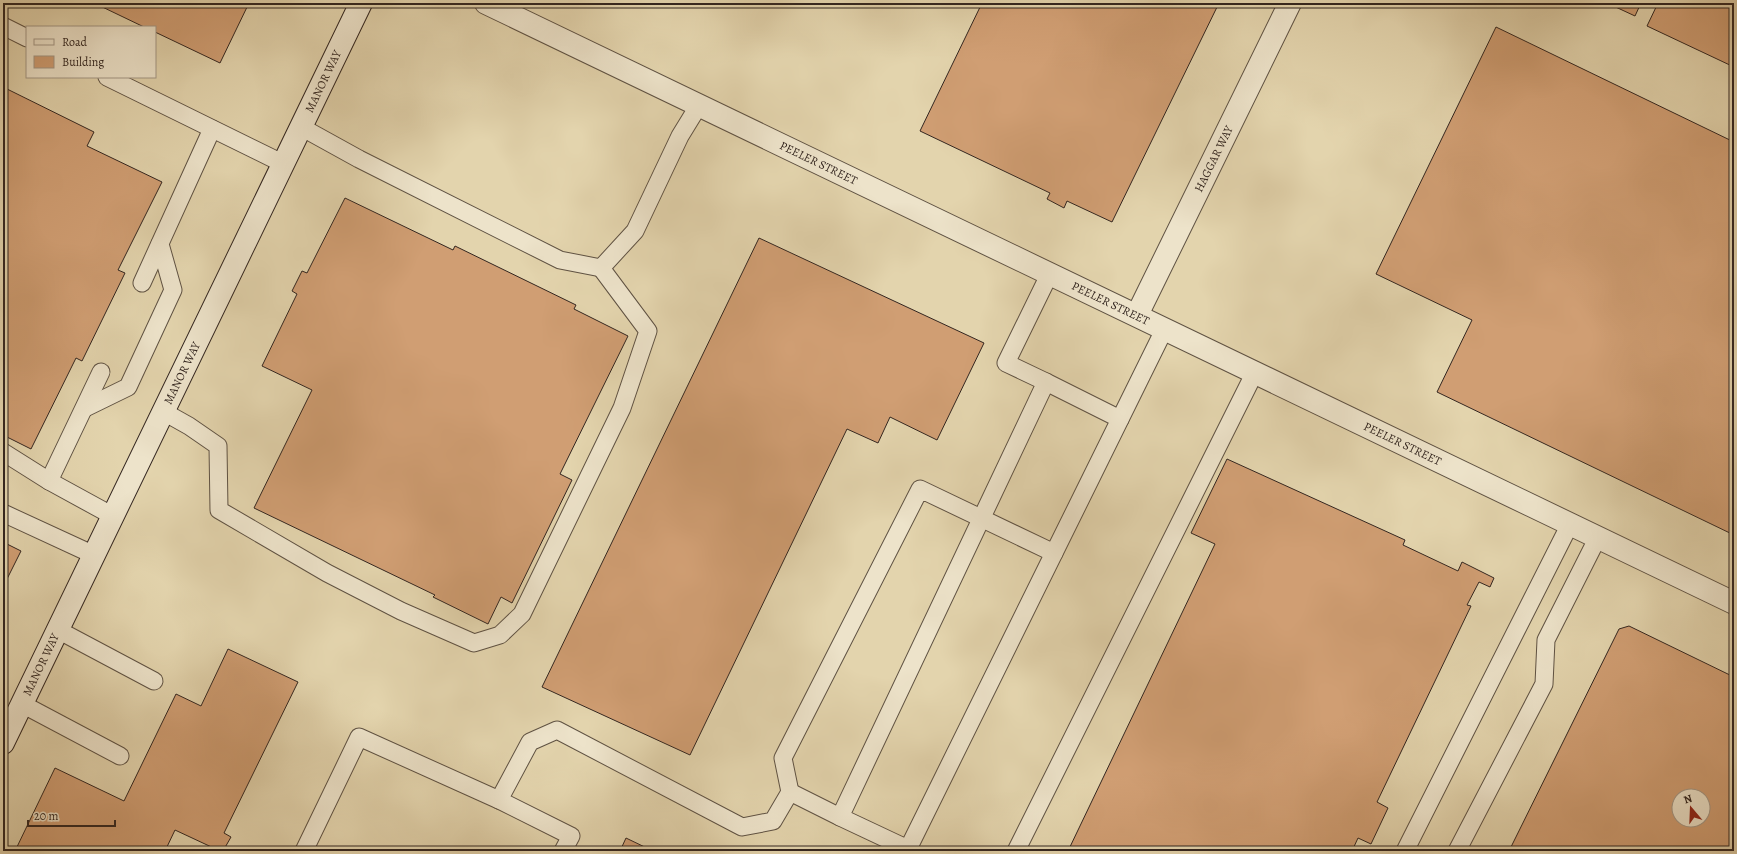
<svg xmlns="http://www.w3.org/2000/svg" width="1737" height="854" font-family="Alegreya,serif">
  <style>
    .building { fill: #d09e73; stroke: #332620; fill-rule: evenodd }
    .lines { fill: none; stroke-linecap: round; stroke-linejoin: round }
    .lane-casing { stroke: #5f5243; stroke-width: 19 }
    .street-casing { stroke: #5f5243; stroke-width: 24 }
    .secondary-casing { stroke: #332620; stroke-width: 24 }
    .lane { stroke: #ede3ca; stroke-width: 17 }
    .street { stroke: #ede3ca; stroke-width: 22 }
    .secondary { stroke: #ede3ca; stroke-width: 22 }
    .labels { text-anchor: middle; stroke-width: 4; stroke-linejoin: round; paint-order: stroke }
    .street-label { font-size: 12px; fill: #332620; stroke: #ede3ca }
  </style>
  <rect width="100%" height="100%" fill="#e3d4ad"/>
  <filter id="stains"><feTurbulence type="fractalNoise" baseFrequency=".005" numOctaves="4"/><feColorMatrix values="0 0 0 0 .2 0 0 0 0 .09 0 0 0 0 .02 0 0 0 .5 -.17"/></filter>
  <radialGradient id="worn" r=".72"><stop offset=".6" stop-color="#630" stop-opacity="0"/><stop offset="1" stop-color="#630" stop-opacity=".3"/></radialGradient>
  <g class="building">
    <path d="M94,3h155l-29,60 -65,-31v-5h-11z"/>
    <path d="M982,3h237l-107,219 -45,-21 -3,7 -17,-9 3,-6 -130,-62z"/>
    <path d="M1607,3h34l-6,13z"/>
    <path d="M1658,3h76v64l-87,-41z"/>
    <path d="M1496,27l238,115v393l-297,-143 35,-72 -96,-46z"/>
    <path d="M3,87l91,45 -7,14 75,36 -44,88 7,3 -43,88 -6,-3 -45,91 -28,-14z"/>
    <path d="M345,198l108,52 2,-4 121,59 -2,4 54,27 -68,138 12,6 -60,123 -11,-6 -13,27 -55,-27 2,-2 -181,-87 58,-118 -50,-24 35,-72 -5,-3 10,-20 5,2z"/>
    <path d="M759,238l225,105 -47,97 -47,-23 -12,26 -31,-14 -157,326 -148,-68z"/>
    <path d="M1227,459l178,81 -2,5 55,26 4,-9 32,16 -4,9 -11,-5 -12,23 4,1 -94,196 11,6 -17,36 -13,-6 -6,13h-284l147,-307 -24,-11z"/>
    <path d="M3,542l18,9 -18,36z"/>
    <path d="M1629,626l105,51v174h-225l110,-222zM1679,796h24v24h-24z"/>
    <path d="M228,649l70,33 -74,151 7,4 -8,14h-3l-45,-21 -10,21h-150l40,-83 69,33 52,-107 25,12z"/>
    <path d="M626,838l27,13h-33z"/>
  </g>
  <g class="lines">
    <defs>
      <g id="lane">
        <path d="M3,26l24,12"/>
        <path d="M107,77l177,87"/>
        <path d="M301,127l58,32 201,101 41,8 34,-37 45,-95 19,-31"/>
        <path d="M1050,273l-44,90 40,19 -206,435 68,32 257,-521"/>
        <path d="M142,283l70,-154"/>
        <path d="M1046,382l74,37"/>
        <path d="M85,408l43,-21 45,-97 -13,-46"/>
        <path d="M164,412l25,14 29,20 1,64 108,63 74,38 73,32 26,-8 22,-21 100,-206 26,-77 -47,-63"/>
        <path d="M3,452l46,29 64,35"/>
        <path d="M49,481l52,-109"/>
        <path d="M3,513l91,42"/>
        <path d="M58,630l96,51"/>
        <path d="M22,704l98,52"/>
        <path d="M790,792l50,25"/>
        <path d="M304,851l55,-114 140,63"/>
        <path d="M563,851l8,-15 -72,-36 31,-58 27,-12 185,97 31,-6 17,-29 -7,-34 137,-269 134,64"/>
        <path d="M1016,851l239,-479"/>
        <path d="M1405,851l165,-327"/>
        <path d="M1457,851l87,-167 2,-44 52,-103"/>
      </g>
      <g id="street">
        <path id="s1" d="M486,3l1248,600"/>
        <path id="s2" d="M1137,315l153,-312"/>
      </g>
      <g id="secondary">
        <path id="s3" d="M3,743l358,-740"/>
      </g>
    </defs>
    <use href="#lane" class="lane-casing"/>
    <use href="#street" class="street-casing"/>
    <use href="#secondary" class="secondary-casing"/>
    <use href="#lane" class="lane"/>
    <use href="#street" class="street"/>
    <use href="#secondary" class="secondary"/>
  </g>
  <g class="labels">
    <g class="street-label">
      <text dy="4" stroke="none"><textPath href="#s3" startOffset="735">MANOR WAY</textPath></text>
      <text dy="4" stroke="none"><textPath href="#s2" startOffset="174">HAGGAR WAY</textPath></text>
      <text dy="4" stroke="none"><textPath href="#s1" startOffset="369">PEELER STREET</textPath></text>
      <text dy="4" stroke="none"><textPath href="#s1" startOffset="693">PEELER STREET</textPath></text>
      <text dy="4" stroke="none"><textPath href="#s3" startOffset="411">MANOR WAY</textPath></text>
      <text dy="4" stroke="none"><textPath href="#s1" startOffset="1017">PEELER STREET</textPath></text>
      <text dy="4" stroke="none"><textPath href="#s3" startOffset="87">MANOR WAY</textPath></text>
    </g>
  </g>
  <rect width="1737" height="854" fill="none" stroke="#e3d4ad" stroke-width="16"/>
  <rect x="4" y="4" width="1729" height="846" fill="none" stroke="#332620" stroke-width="2"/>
  <rect x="8" y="8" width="1721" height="838" fill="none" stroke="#332620"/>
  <rect x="26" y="26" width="130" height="52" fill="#ede3ca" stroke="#a39786"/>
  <rect x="34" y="39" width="20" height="6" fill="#ede3ca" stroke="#a39786"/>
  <text x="62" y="46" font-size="12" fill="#332620">Road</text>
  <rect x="34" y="56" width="20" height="12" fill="#d09e73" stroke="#a39786"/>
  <text x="62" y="66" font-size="12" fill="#332620">Building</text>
  <g transform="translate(1691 808) rotate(341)"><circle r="19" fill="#ede3ca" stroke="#a39786"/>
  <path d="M0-3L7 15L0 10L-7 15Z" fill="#8f2418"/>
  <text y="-6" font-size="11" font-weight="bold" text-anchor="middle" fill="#332620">N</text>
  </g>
  <path d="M28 820v6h87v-6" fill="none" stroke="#332620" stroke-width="2"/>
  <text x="34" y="820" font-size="12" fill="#332620" stroke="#ede3ca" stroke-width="3" paint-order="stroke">20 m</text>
  <rect width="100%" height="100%" filter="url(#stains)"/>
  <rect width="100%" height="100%" fill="url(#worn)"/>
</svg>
